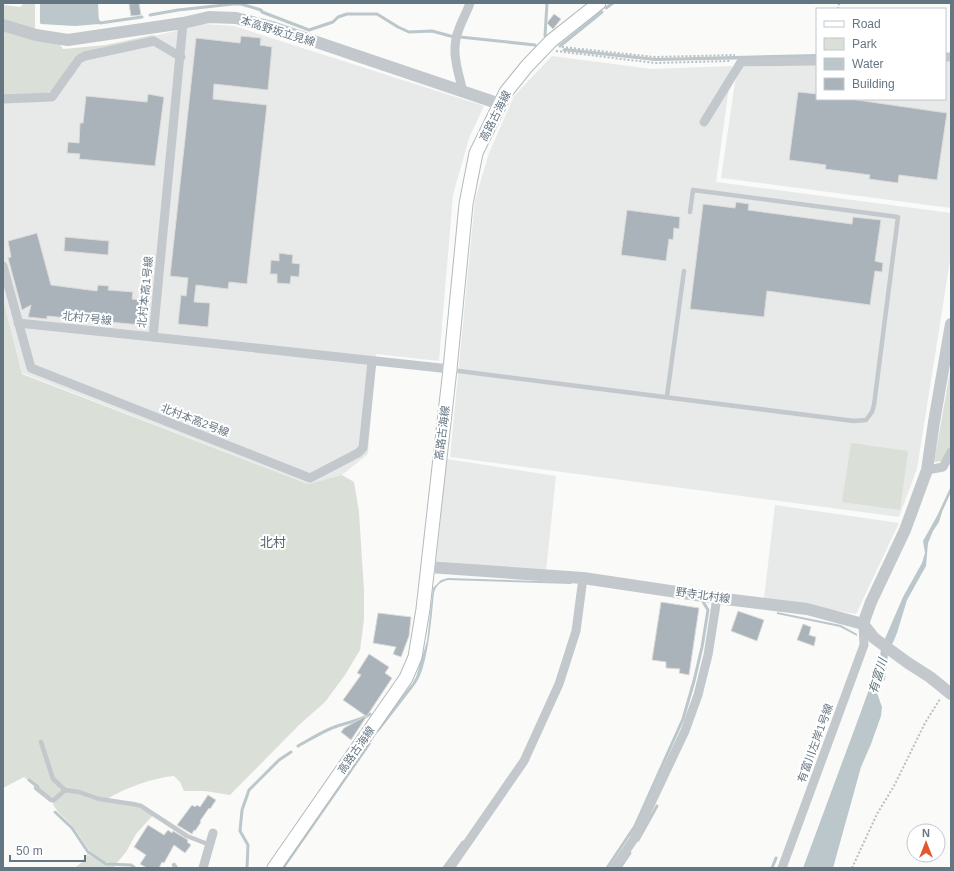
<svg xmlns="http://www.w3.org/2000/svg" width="954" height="871" viewBox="0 0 954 871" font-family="Arial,'Noto Sans JP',sans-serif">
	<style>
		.built { fill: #e8e9e9 }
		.green { fill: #dadfd7 }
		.water { fill: #bbc7cb }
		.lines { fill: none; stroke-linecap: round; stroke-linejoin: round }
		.stream { stroke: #bbc7cb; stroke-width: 3 }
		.building { fill: #aab3b9; stroke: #dcdcda }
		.secondary-casing { stroke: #b3babf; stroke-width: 15 }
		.path { stroke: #bbbfc2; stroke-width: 2; stroke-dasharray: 2 2; stroke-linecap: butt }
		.service { stroke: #c3c8cc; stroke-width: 4.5 }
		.minor { stroke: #c3c8cc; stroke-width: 9 }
		.tertiary { stroke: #c3c8cc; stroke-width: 12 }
		.secondary { stroke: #fff; stroke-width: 13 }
		.labels { text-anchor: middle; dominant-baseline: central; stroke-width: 4; stroke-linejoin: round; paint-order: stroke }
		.street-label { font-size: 11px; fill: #657683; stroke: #fff }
		.water-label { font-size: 12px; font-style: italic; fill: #60757c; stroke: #fff }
		.quarter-label { font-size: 13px; fill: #57646e; stroke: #fff }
	</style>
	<rect width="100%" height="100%" fill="#fafaf8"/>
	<g class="built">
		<path d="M204 24 234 26 484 106 469 138 453 195 439 361 376 354 368 454 342 475 308 484 22 373 3 299V96L72 62 76 55Z"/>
		<path d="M552 56 652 69 732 66 716 182 951 213V254L917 469 899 517 450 457 475 200 489 153 514 96Z"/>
		<path d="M945 61H951V208L721 178 735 82 741 67 817 65V99H945Z"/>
		<path d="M447 459 556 476 546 571 436 561Z"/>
		<path d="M775 505 899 523 856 614 764 598Z"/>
	</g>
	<g class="green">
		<path d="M24 3H35V30L3 20V5L20 7Z"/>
		<path d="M3 30 59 43 63 49 106 45 153 35 156 36 76 55 53 89 45 94 3 96Z"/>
		<path d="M3 299 22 374 308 484 342 475 354 482 359 512 364 591V619L360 650 345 675 325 702 299 725 230 795 205 791H184L180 782 174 776C152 778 125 788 107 799L67 789 58 783 46 765 62 790 53 799H51L24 777 3 788Z"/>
		<path d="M951 366V448L943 461 934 462Z"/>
		<path d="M851 443 908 451 900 510 842 502Z"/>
		<path d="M63 792H69L135 806 153 815 136 834 126 852 116 864C89 861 88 845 73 827 65 817 58 815 52 802Z"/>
		<path d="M87 854 106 865 115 866 114 868H75L82 862Z"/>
	</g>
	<g class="water">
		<path d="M40 3H98L99 24 75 26 41 24 40 23Z"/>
		<path d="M564 48 656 58 817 54V58L655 61 562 51Z"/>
		<path d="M951 486V492L942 512 939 522 933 531 928 543 926 566 907 600 897 633 888 654 885 679 884 681H881L877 693 882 707 881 716 871 744 861 767 833 868H803L859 717 880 659 881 648 903 597 922 563 925 553 923 541 937 516Z"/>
		<path d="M448 578 572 582 571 584 448 580C440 582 436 585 434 593 432 610 428 684 409 689L416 677 427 641 433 588 441 580Z"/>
		<path d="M777 612 841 625 857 634V636L840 627 777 614Z"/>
	</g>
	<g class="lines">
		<g class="stream">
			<path d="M606 8 613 3"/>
			<path d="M150 15 178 10 233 4H241L261 10 262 12 309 30 333 22 338 17 347 14H377L398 27 409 32 432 31 454 37"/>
			<path d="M96 18 100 23 142 17"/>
			<path d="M545 36 547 3"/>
			<path d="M460 37 535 45"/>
			<path d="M560 46 602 12"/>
			<path d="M378 730 412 686"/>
			<path d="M298 746C309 740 320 733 332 728 343 723 361 721 370 714"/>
			<path d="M29 780 38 787"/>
			<path d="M55 812 72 828 88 852 106 864 131 865 135 868"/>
			<path d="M638 840 657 806"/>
			<path d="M247 868 248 845 240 831 242 810 249 790 279 760 291 752"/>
			<path d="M283 868 369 744"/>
			<path d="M444 868 463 842"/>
			<path d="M607 868 635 826 683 719 694 681 702 647 708 610 702 600"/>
			<path d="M620 868 630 853"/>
			<path d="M772 868 776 858"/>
		</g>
	</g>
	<g class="building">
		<path d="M139 3 141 15 131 16 129 4Z"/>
		<path d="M554 14 561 19 553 29 547 23Z"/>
		<path d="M241 36 261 38 260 45 272 47 268 90 214 84 213 99 267 105 247 284 229 282 228 289 196 285 194 302 210 303 208 327 178 324 181 295 186 296 188 278 170 276 196 38 240 43Z"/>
		<path d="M798 92 817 94V99H850L947 113 937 180 899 175 898 183 869 179 870 175 825 169 826 165 789 160Z"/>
		<path d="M148 94 164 97 155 166 79 159 80 154 67 153 68 142 79 143 80 123H83L86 96 147 102Z"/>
		<path d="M736 202 749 204 748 210 852 224 853 217 881 220 875 261 883 263 882 272 875 271 870 305 767 291 764 317 690 309 703 204 735 208Z"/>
		<path d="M627 210 680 217 679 229 674 228 673 240 669 239 666 261 621 255Z"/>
		<path d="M37 233 51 285 97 291 98 285 109 286 108 290 133 292 132 299 144 300 141 325 47 316V319L28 317 31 305 22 310 8 258 11 257 8 241Z"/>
		<path d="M65 237 109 241 108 255 64 251Z"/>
		<path d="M279 253 293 255 292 263 300 264 299 277 291 276 290 284 277 283V274H270L271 260 279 261Z"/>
		<path d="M661 602 699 608 689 675 679 673 680 669 666 668V662L652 660Z"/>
		<path d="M738 611 764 620 757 641 731 631Z"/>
		<path d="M378 613 411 617 409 636 401 657 393 654 396 647 373 643Z"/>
		<path d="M803 624 811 627 809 635 816 637 814 646 797 640Z"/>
		<path d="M369 654 389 667 385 673 392 678 351 740 341 732 344 728 366 716 343 700 361 675 357 673Z"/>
		<path d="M208 795 216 800 210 809 209 808 200 821 201 822 195 831 194 830 192 834 177 825 192 805 195 807 197 805 200 807Z"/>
		<path d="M148 825 164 835 168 830 172 833 173 831 188 840 187 842 191 845 185 853 174 845 164 863 162 862 159 868H147L140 864 146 855 134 847Z"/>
	</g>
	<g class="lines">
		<g class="secondary-casing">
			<path id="secondary" d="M274 868 406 678 415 657 423 609 450 369 466 204 476 153 506 92 527 66 551 41 599 3"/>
		</g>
		<g class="path">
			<path d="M838 9 839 3"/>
			<path d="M562 47 655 57 735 55"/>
			<path d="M556 51 655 63 730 61"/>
			<path d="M852 868 877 814 894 786 925 723 940 699"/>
		</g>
		<g class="service">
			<path d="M451 370 854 421 866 420 872 412 874 405 898 217 693 190 690 212"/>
			<path d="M667 396 684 271"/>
			<path d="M41 742 53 779 65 790 79 792 99 799 133 804 141 806 187 836 210 845"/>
			<path d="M36 788 51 800H54L65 790"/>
			<path d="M174 865 176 868"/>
		</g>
		<g class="minor">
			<path d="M183 23 153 337 450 369"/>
			<path d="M945 57H951"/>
			<path d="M463 92C458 70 450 51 459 29 462 20 467 12 470 3"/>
			<path d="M3 99 52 97 79 59 85 56 154 41 181 57"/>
			<path d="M704 122 741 62 817 61"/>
			<path d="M3 266 31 368 310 478 358 453 363 448 372 361"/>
			<path d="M18 323 153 337"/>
			<path d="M927 470 943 467 951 452"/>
			<path d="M203 868 213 833"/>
			<path d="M450 868 524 761 559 684 576 631 583 578"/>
			<path d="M614 868 634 839 685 731 698 695 708 655 717 598"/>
			<path d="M782 868 864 645 863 624"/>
		</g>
		<g class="tertiary">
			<path d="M3 25 36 35 68 40 183 23 209 17 236 18 272 27 500 104"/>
			<path d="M429 567 583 578 717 598 807 609 863 624 874 638 908 663 930 677 951 694"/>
			<path d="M863 624 871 602 905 530 927 470 934 422 951 324"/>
		</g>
		<use href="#secondary" class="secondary"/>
	</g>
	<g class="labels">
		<g class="street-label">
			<text transform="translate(278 31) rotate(17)">本高野坂立見線</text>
			<text transform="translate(495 116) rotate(-63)">高路古海線</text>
			<text transform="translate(145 292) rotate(-84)">北村本高1号線</text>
			<text transform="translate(87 318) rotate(6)">北村7号線</text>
			<text transform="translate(195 420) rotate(21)">北村本高2号線</text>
			<text transform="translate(442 433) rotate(-83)">高路古海線</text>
			<text transform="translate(703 595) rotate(8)">野寺北村線</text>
			<text transform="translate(815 743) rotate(-70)">有富川左岸1号線</text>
			<text transform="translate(356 750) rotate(-55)">高路古海線</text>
		</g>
		<g class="water-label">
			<text transform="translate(878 676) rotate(-73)">有富川</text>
		</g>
		<g class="quarter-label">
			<text x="273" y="542">北村</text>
		</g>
	</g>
	<rect width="954" height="871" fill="none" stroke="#657683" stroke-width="8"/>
	<rect x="816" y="8" width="130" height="92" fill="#ffffff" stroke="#c1c8cd"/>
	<rect x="824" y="21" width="20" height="6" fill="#ffffff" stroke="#c1c8cd"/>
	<text x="852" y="28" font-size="12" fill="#657683">Road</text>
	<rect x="824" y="38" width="20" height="12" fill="#dadfd7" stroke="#c1c8cd"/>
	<text x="852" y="48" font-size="12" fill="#657683">Park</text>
	<rect x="824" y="58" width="20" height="12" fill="#bbc7cb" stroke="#c1c8cd"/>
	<text x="852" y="68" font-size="12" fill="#657683">Water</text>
	<rect x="824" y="78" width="20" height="12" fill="#aab3b9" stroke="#c1c8cd"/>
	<text x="852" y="88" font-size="12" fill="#657683">Building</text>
	<g transform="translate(926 843)"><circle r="19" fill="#ffffff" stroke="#c1c8cd"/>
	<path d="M0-3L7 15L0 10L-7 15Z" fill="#e4572e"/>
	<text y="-6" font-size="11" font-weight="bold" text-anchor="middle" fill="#657683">N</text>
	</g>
	<path d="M10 855v6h75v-6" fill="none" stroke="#657683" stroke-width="2"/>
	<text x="16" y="855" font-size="12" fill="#657683" stroke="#ffffff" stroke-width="3" paint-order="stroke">50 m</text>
</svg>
